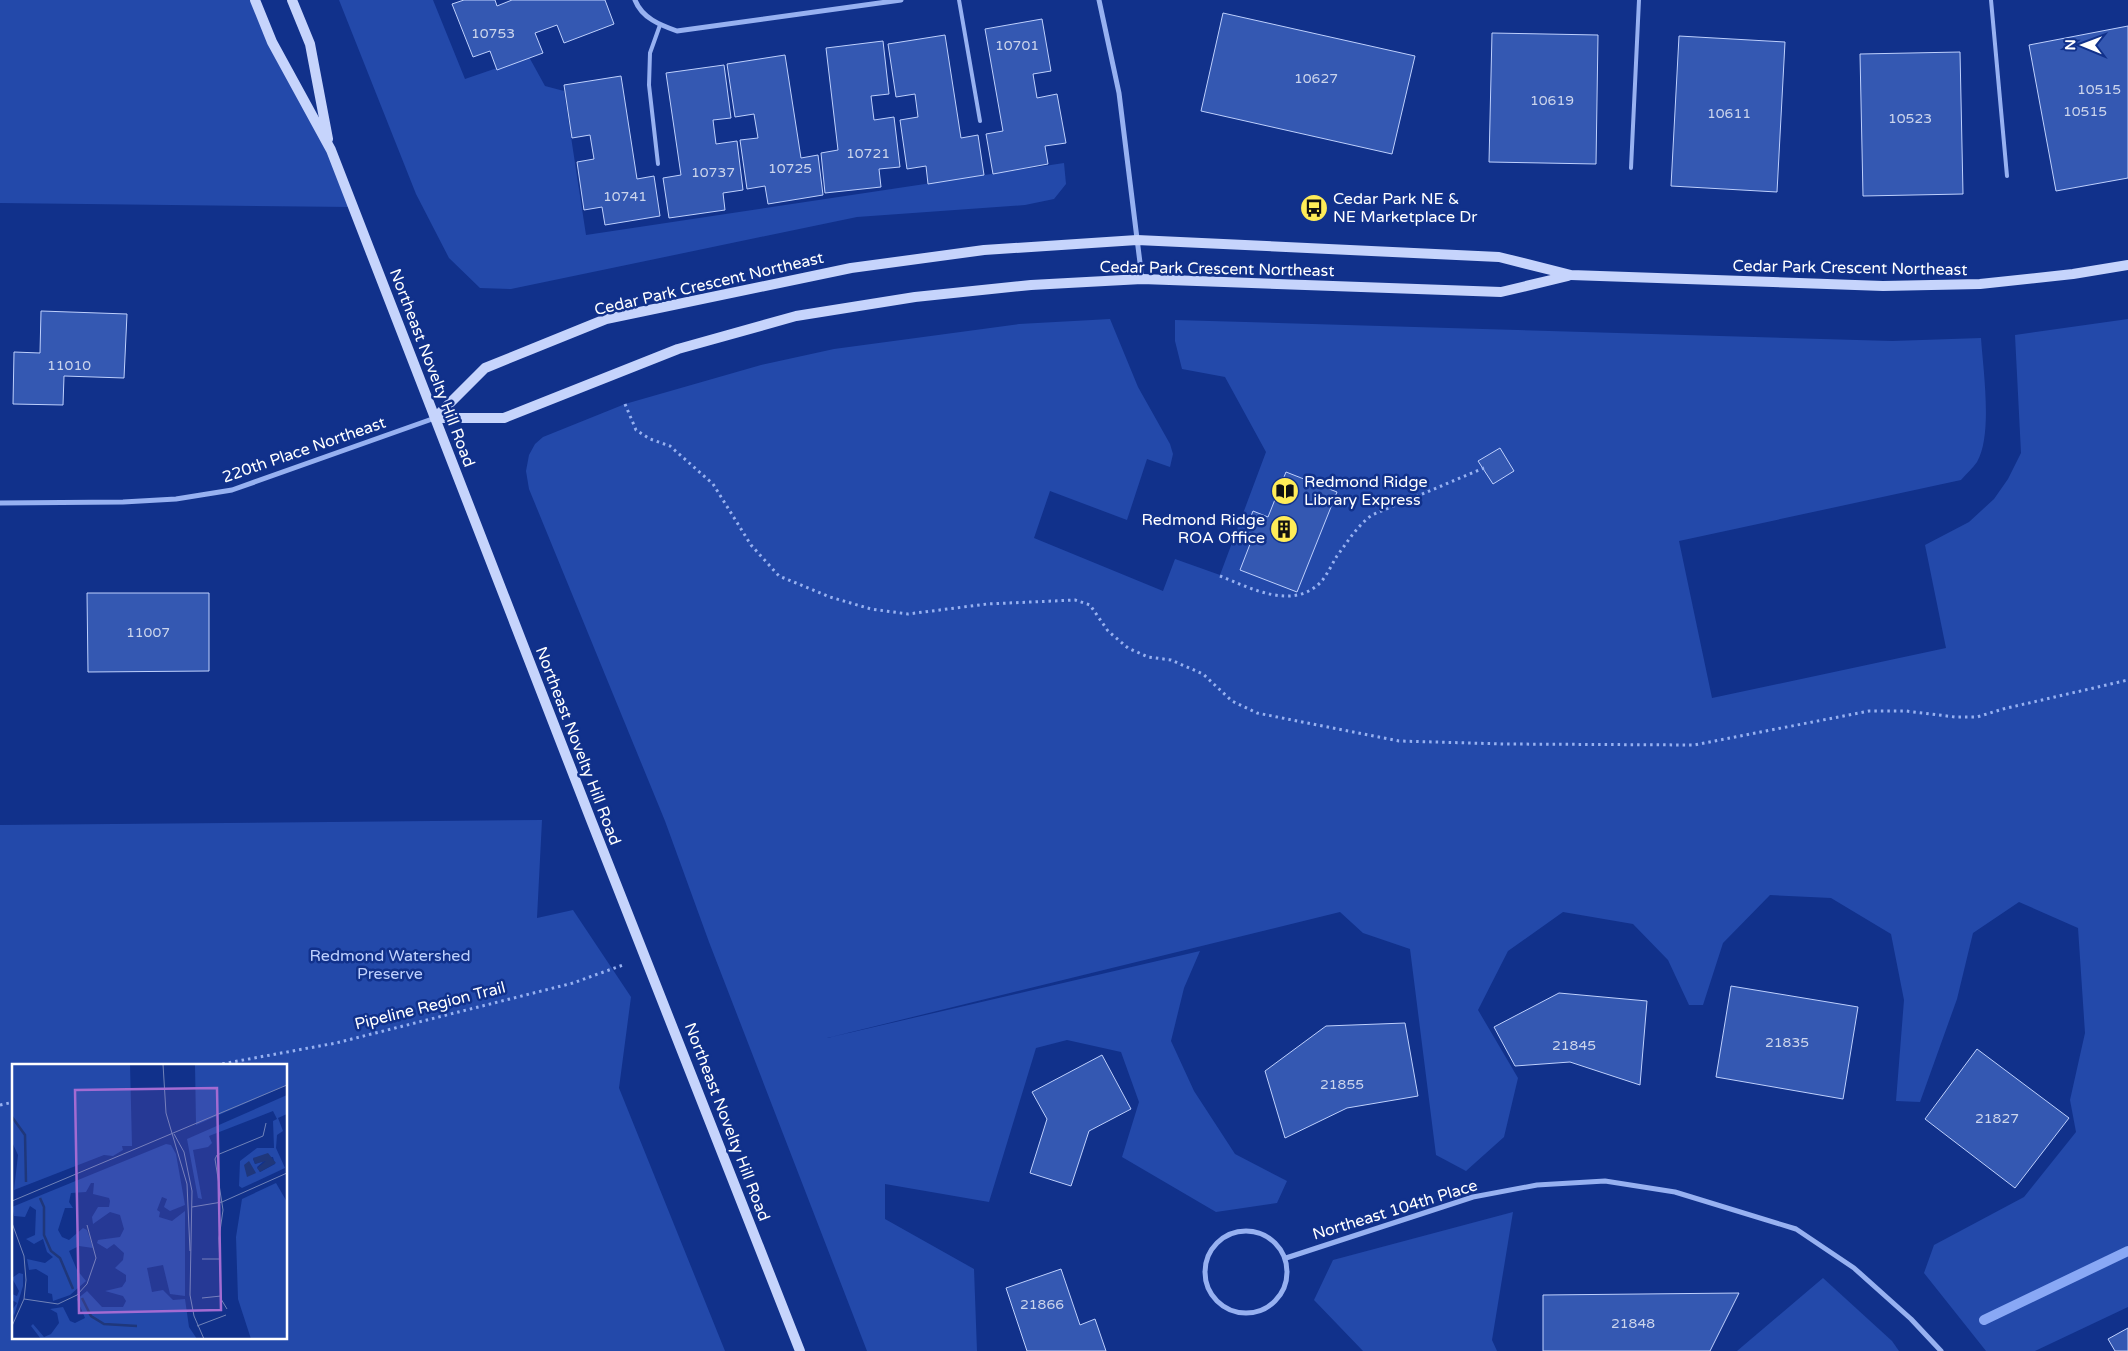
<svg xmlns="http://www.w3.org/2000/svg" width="2128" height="1351" viewBox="0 0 2128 1351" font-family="'Varela Round',sans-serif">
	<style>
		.green { fill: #2349aa; fill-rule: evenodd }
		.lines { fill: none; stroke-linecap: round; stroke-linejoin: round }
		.stream { stroke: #89a8f5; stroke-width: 10 }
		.building { fill: #3458b2; stroke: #bed0fd }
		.path { stroke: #97b1f1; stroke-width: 3; stroke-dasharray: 2.5 4; stroke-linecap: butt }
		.lane { stroke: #97b1f1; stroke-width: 4 }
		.street { stroke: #97b1f1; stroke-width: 5 }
		.secondary { stroke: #c6d4fc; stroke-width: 10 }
		.labels { text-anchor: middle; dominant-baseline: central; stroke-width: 5; stroke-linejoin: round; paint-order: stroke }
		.number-label { font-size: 14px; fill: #ccd5ec }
		.poi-label { font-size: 16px; fill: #fff; stroke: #11318b; text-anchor: start }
		.street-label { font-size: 16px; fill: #fff; stroke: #11318b }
		.park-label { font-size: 16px; fill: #bed0fd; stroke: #11318b }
		.inset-river { fill: none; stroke: #1f377b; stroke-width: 2.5 }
		.inset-road { fill: none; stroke: #7083b9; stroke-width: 1 }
		.view { fill: #a36bd2; fill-opacity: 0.15; stroke: #a36bd2; stroke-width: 2.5 }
		.inset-edge { fill: none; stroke: #fff; stroke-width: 2.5 }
	</style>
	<rect width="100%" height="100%" fill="#11318b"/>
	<g class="green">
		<path d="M0 0H255L331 150 353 207 0 203Z"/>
		<path d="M339 0H433L465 79 529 57 545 86 564 91 586 235 1064 163 1066 184 1054 199 1025 205 857 217 511 289 480 288 449 258 416 194Z"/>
		<path d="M1110 319 1138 387 1170 444 1173 454 1170 467 1147 459 1127 520 1050 491 1034 538 1163 591 1175 559 1220 575 1266 452 1225 377 1182 369 1175 341V320L1892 341 1981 338C1983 369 1993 435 1977 462 1973 468 1966 474 1961 480L1679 541 1712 698 1946 648 1925 545 1969 522 1994 499 2008 479 2021 453 2015 335 2128 319V1307L2035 1351H1986L1924 1273 1934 1245 2024 1197 2076 1132 2070 1100 2085 1033 2078 928 2019 902 1973 933 1957 999 1920 1102 1896 1101 1904 1000 1891 934 1831 898 1770 895 1723 943 1703 1005H1689L1668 960 1633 924 1563 912 1508 951 1478 1010 1518 1078 1504 1137 1466 1171 1436 1155 1410 949 1363 933 1340 912 827 1038 1200 951 1184 988 1171 1041 1194 1091 1235 1154 1287 1181 1277 1203 1216 1212 1122 1157 1139 1102 1121 1052 1067 1040 1036 1048 989 1202 885 1184V1219L974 1269 977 1351H867L709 942 665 821 529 489 526 471 529 455 535 444 543 437 625 404 761 365 834 349 1019 324Z"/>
		<path d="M542 820 537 918 573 910 631 997 619 1088 725 1351H0V825ZM14 1065H286V1337H14Z"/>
		<path d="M1513 1212 1492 1340 1497 1351H1363L1314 1300 1333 1260Z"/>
		<path d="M1823 1278 1892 1341 1899 1351H1737Z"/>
	</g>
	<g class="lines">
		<path class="stream" d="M1984 1320 2128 1251"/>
	</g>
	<g class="building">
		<path d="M464 0H495L497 6 512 0H605L614 24 564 43 557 25 535 33 543 53 497 70 490 51 473 57 452 4Z"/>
		<path d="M1223 13 1415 56 1392 154 1201 111Z"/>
		<path d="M1042 19 1051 71 1033 74 1037 98 1057 94 1066 143 1045 146 1048 164 993 174 986 134 1003 131 985 29Z"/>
		<path d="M2128 26V178L2056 191 2029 45Z"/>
		<path d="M1492 33 1598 35 1596 164 1489 162Z"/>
		<path d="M945 35 961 138 978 135 984 175 928 184 926 166 907 169 900 120 918 117 915 94 896 97 888 44Z"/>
		<path d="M1679 36 1785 42 1777 192 1671 186Z"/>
		<path d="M883 41 889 94 871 96 874 120 894 117 900 167 879 169 881 187 825 193 821 153 838 150 826 48Z"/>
		<path d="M1960 52 1963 194 1863 196 1860 54Z"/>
		<path d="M785 55 801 158 818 155 823 195 768 204 765 186 747 189 740 140 758 138 754 114 735 117 727 64Z"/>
		<path d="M724 65 731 118 713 120 716 144 737 141 743 190 723 193 725 210 669 218 663 178 681 175 666 73Z"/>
		<path d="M621 76 637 179 654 176 660 216 605 225 602 207 584 210 577 162 594 159 590 135 572 138 564 85Z"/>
		<path d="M41 311 127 314 124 378 64 376 63 405 13 404 14 352 40 353Z"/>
		<path d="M1500 448 1514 471 1493 484 1478 461Z"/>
		<path d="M1286 472 1337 492 1297 592 1240 570 1252 539 1243 536 1253 511 1268 517Z"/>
		<path d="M87 593H209V671L88 672Z"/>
		<path d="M1731 986 1858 1007 1843 1099 1716 1077Z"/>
		<path d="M1559 993 1647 1001 1640 1085 1570 1062 1515 1066 1494 1027Z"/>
		<path d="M1405 1023 1418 1096 1347 1108 1285 1138 1265 1071 1326 1026Z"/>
		<path d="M1977 1049 2069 1118 2015 1188 1925 1119Z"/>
		<path d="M1102 1055 1131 1109 1089 1131 1071 1186 1030 1173 1047 1119 1032 1092Z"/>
		<path d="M1061 1269 1080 1325 1095 1319 1106 1351H1027L1006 1288Z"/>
		<path d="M1739 1293 1710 1351H1543V1295Z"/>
		<path d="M2128 1328V1351H2115L2108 1339Z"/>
	</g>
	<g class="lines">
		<g class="path">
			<path d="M625 404 636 430 650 439 670 446 713 484 751 545 779 576 830 597 871 609 908 614 987 604 1075 600 1090 605 1108 631 1128 648 1148 657 1171 660 1203 674 1232 701 1257 713 1399 741 1504 744 1694 745 1869 711H1906L1955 717H1977L2003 709 2128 680"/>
			<path d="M1241 520 1248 522"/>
			<path d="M1220 576C1251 588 1292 611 1321 582 1327 575 1332 564 1337 556 1348 541 1357 526 1372 515L1484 468"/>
			<path d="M216 1065 336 1043 573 983 623 965"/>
			<path d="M0 1105 14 1102"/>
		</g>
		<g class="lane">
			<path d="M959 0 980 121"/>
			<path d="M1991 0 2007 176"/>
			<path d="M658 164 649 85 650 53 660 25"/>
			<path d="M1631 168 1639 0"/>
		</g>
		<g class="street">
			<path d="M635 0C642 18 660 25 677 31L901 0"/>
			<path d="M1099 0 1119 93 1142 279"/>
			<path d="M0 503 123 502 176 499 232 490 435 418"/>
			<circle cx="1246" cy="1272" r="41"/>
			<path d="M1286 1258 1473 1197 1537 1185 1605 1181 1675 1192 1796 1229 1854 1268 1911 1319 1941 1351"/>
		</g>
		<g class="secondary">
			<path d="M255 0 272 42 331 150 591 820 800 1351"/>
			<path d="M292 0 310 44 328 139"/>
			<path d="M435 418 485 368 606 319 851 268 984 250 1137 240 1499 257 1571 275 1883 286 1980 284 2073 274 2128 265"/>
			<path d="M435 418H504L678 349 796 316 915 297 1031 285 1142 279 1501 292 1568 276"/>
		</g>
	</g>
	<defs>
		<g id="bus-disc" transform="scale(1.4375)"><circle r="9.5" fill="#ffec58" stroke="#11318b"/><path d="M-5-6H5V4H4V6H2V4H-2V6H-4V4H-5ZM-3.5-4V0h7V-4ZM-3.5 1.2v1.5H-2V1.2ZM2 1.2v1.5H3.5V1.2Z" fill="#111"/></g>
		<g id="library-disc" transform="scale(1.4375)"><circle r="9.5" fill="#ffec58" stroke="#11318b"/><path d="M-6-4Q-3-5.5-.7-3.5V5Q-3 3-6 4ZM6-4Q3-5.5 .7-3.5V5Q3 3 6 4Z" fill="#111"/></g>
		<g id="building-disc" transform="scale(1.4375)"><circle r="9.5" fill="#ffec58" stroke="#11318b"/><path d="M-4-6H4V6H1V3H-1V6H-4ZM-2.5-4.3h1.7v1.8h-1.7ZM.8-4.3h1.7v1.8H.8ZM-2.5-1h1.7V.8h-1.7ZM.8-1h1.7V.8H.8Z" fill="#111"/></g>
	</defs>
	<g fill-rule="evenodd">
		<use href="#bus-disc" x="1314" y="208"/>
		<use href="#library-disc" x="1285" y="491"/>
		<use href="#building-disc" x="1284" y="529"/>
	</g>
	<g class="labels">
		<g class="number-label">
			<text x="493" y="33">10753</text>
			<text x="1017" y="45">10701</text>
			<text x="1316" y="78">10627</text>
			<text x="2099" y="89">10515</text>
			<text x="1552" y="100">10619</text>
			<text x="2085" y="111">10515</text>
			<text x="1729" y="113">10611</text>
			<text x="1910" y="118">10523</text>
			<text x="868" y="153">10721</text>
			<text x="790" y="168">10725</text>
			<text x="713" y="172">10737</text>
			<text x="625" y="196">10741</text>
			<text x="69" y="365">11010</text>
			<text x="148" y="632">11007</text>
			<text x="1787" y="1042">21835</text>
			<text x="1574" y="1045">21845</text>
			<text x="1342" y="1084">21855</text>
			<text x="1997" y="1118">21827</text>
			<text x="1042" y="1304">21866</text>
			<text x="1633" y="1323">21848</text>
		</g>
		<g class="poi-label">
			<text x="1333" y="199">Cedar Park NE &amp;<tspan x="1333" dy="18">NE Marketplace Dr</tspan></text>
			<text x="1304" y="482">Redmond Ridge<tspan x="1304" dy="18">Library Express</tspan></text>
			<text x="1265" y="520" text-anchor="end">Redmond Ridge<tspan x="1265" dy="18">ROA Office</tspan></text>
		</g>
		<g class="street-label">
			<text transform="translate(1850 268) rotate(1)">Cedar Park Crescent Northeast</text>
			<text transform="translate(1217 269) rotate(1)">Cedar Park Crescent Northeast</text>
			<text transform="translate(709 284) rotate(-13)">Cedar Park Crescent Northeast</text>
			<text transform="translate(432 368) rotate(69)">Northeast Novelty Hill Road</text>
			<text transform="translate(304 450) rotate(-19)">220th Place Northeast</text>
			<text transform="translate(578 746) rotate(69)">Northeast Novelty Hill Road</text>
			<text transform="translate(430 1006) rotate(-14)">Pipeline Region Trail</text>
			<text transform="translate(727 1122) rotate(69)">Northeast Novelty Hill Road</text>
			<text transform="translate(1395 1210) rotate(-17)">Northeast 104th Place</text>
		</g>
		<g class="park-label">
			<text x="390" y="956">Redmond Watershed<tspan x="390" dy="18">Preserve</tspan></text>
		</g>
	</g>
	<g transform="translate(12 1064)">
		<rect width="275" height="275" fill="#11318b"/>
		<path d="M0 0H118L120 82H110L111 86 101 92 92 91 2 126 6 91 0 78ZM183 0H275V21L184 61ZM275 31V50L266 54 271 67 265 71 264 84 273 104 230 124 227 122 228 97 245 84H262L261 57 265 55 261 47 197 72 200 79 196 83 181 86 190 135 186 134 175 75ZM261 93 263 100 248 108 245 103 253 96 243 100 241 95ZM154 80 159 81 164 90 173 141 158 147 152 143 155 135 150 133 145 146 148 148 147 153 160 157 173 147V232L158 230 151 201 135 204 140 228 151 226 161 236 173 235 177 263 185 275H29L19 262 21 260 32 273 39 270 47 259 45 249 38 245 51 243 58 257 63 259 73 254 65 235 75 227 90 243H111L114 237 111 232 93 227 110 223 114 217V211L103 204 111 196 112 189 102 180 95 185 85 179 86 176 108 173 112 165 108 151 98 148 81 160 80 153 86 143H97L98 137 97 134 81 130 82 119H79L74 128 59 129 57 138 61 144H53L46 166 50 173 57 176 71 164 75 166 81 184 67 182 57 187 65 206 74 217 58 231 41 237 40 230 36 229V212L24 205 17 206 15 195 33 199 41 193 35 188 31 175 22 180 14 175 23 171 24 146 18 142 13 153 2 152 0 143ZM264 119 275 138V275H239L226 235 224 173 230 135ZM7 209 11 210V222L2 252 0 246 5 239 0 236V230L5 232 7 227 0 214Z" fill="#2349aa" fill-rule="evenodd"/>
		<path d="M256 89 264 99 248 108 245 104 254 97 243 100 241 94ZM237 97 244 109 235 113 232 101Z" fill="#1f377b"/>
		<path class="inset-river" d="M0 53 13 71 14 118M28 134 32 143V171L39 187 48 194 61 225M70 234 79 252 92 260 125 262"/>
		<path class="inset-road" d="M151 0 154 49 175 120 178 187M162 70 172 88 180 127 178 231 182 252 192 275M0 82V101M0 137 275 21M180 143 210 138 275 109M0 159 12 192 14 216 12 235 0 262M190 195H209M190 234 209 232M12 235 46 240 65 231 75 220 84 194 75 161M215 245 209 235 207 174 211 146 203 95 205 91 251 72 254 59M185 262 214 251"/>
		<path class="view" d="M205 24 209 246 67 249 63 26Z"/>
		<rect width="275" height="275" class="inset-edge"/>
	</g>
	<g transform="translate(2083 45) rotate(271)" stroke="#11318b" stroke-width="4" paint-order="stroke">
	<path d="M0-4L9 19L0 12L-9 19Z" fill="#ffffff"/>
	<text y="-8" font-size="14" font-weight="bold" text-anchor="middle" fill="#ffffff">N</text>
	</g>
</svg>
